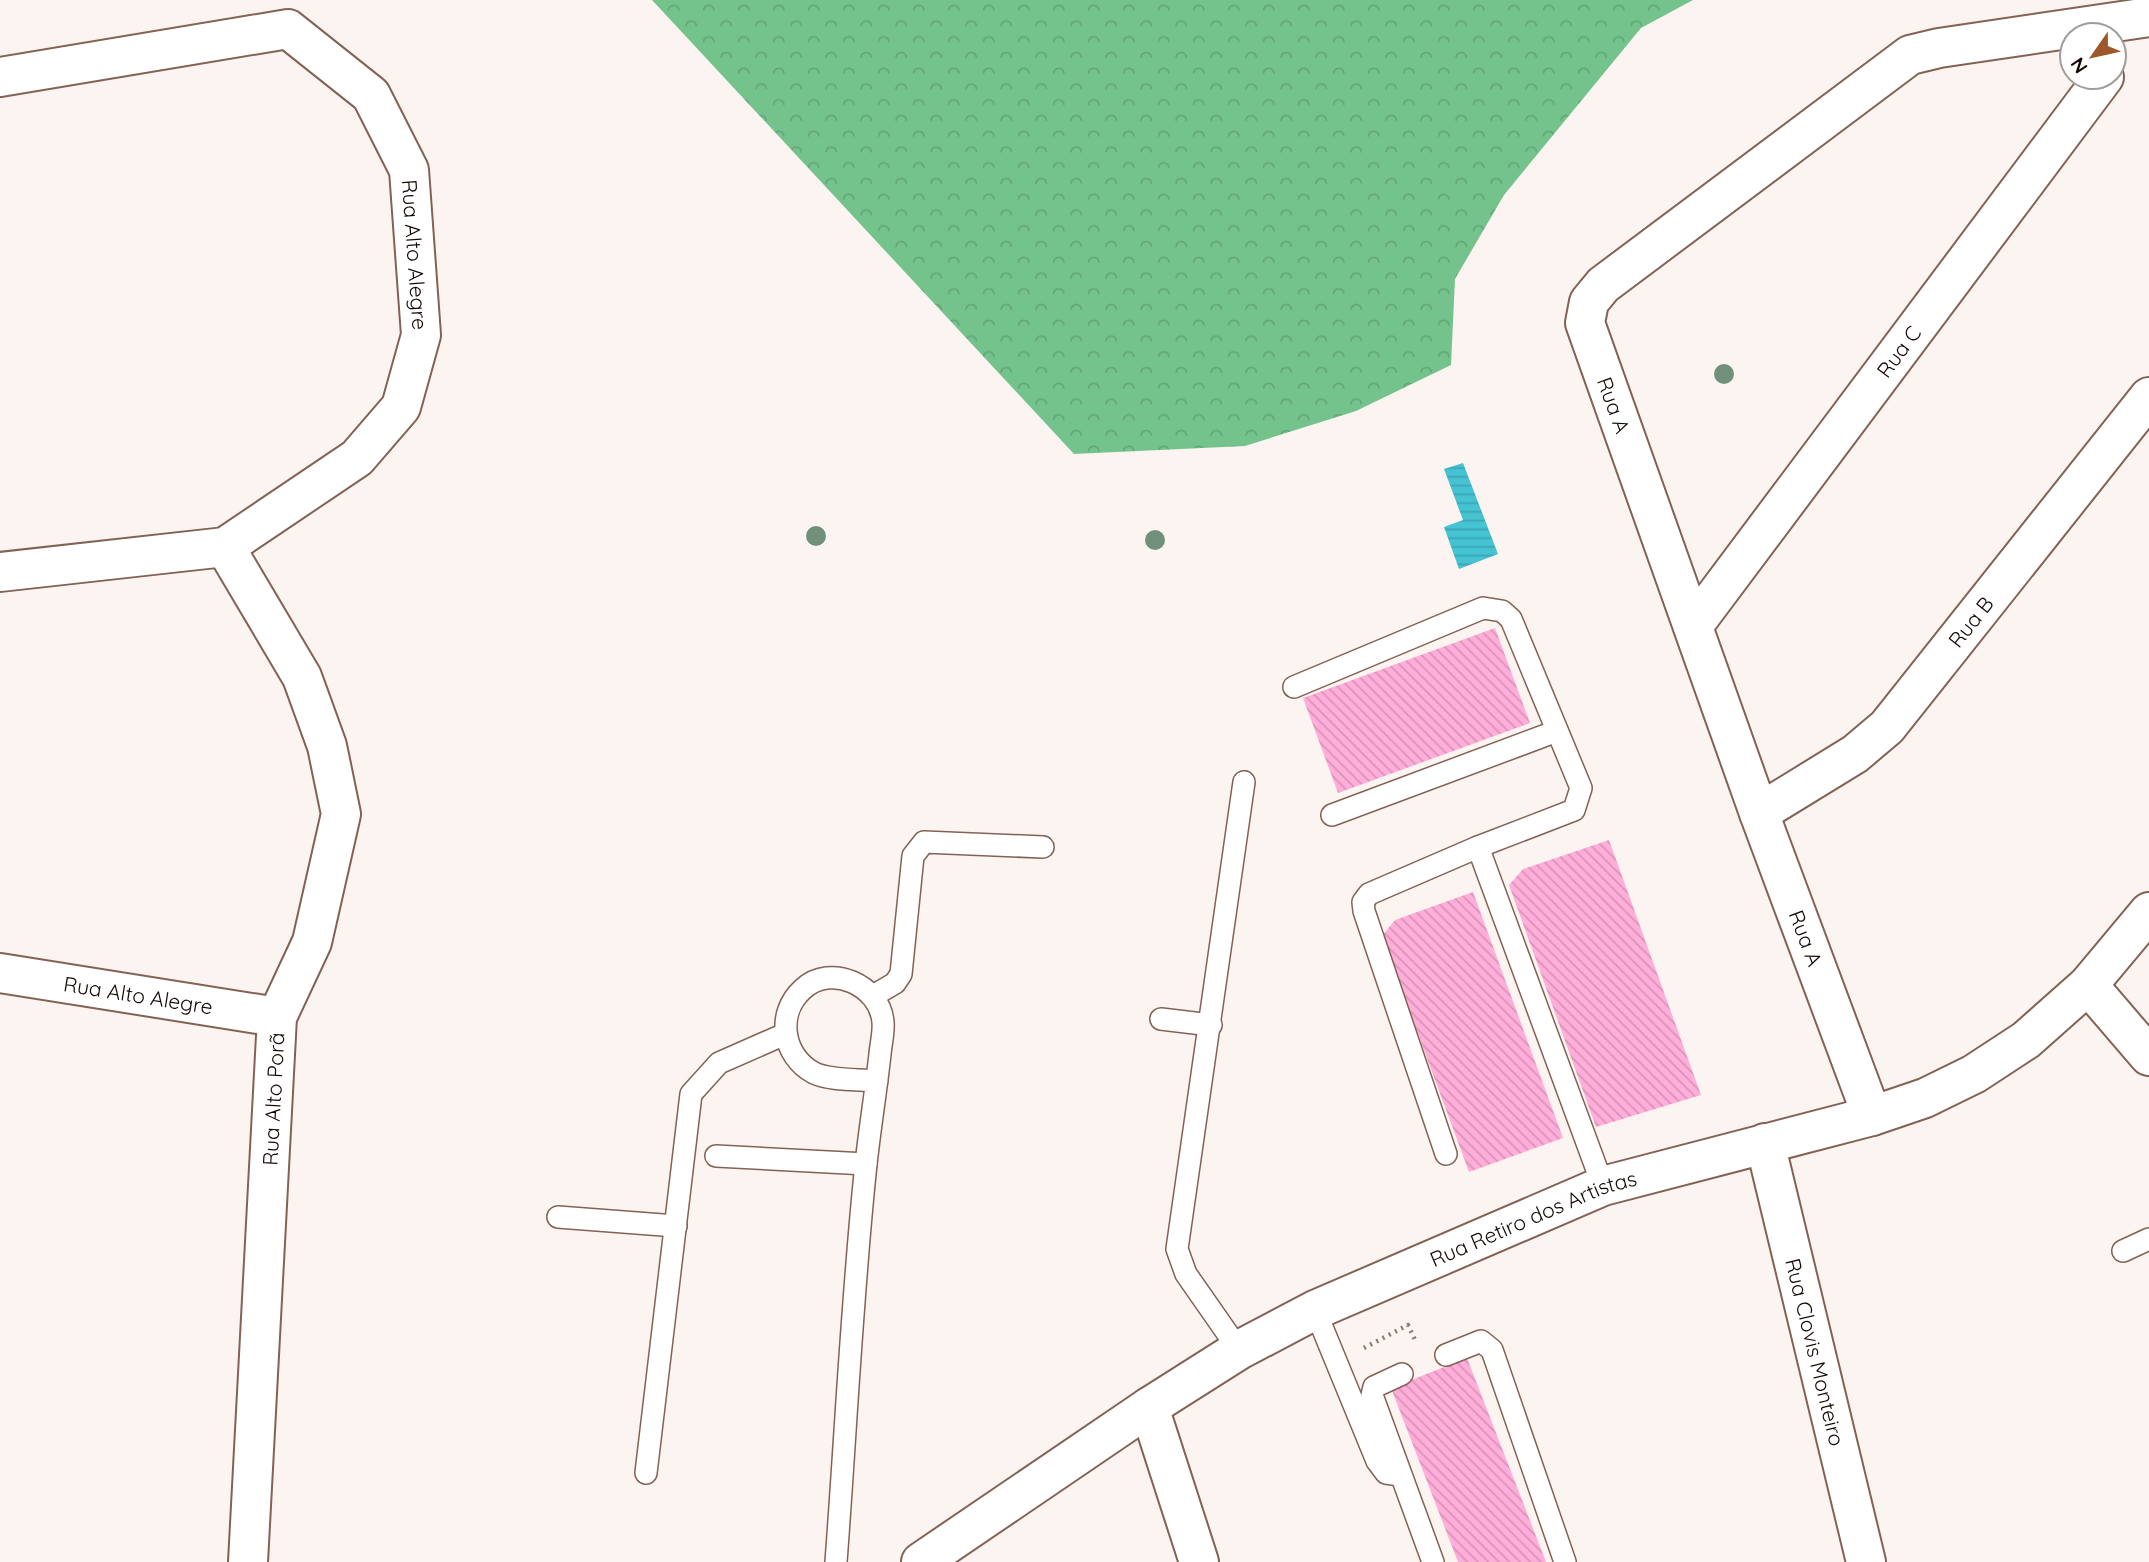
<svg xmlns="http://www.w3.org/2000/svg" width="2149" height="1562" viewBox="0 0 2149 1562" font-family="Quicksand,sans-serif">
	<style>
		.forest { fill: url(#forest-crowns) }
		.water { fill: url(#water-rules) }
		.building { fill: url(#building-back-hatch) }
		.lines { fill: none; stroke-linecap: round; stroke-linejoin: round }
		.lane-casing { stroke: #836255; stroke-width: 24 }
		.street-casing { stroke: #836255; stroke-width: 42 }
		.secondary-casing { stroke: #836255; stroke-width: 42 }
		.path { stroke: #857b77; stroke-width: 4.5; stroke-dasharray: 2 5; stroke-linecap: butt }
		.lane { stroke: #fff; stroke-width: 21 }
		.street { stroke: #fff; stroke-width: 38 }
		.secondary { stroke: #fff; stroke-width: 38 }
		.tree { fill: #71907c }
		.labels { text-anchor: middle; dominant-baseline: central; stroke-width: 5; stroke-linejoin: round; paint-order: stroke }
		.street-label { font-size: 21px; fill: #140804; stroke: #fff }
	</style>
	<defs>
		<pattern id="forest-crowns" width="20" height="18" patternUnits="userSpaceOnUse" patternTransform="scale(1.75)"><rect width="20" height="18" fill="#74c38d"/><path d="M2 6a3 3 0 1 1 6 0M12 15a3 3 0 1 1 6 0" fill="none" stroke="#64a678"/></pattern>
		<pattern id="water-rules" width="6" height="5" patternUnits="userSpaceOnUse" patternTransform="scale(1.75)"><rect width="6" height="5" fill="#45c3d3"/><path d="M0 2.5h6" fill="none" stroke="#3ca6b4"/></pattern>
		<pattern id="building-back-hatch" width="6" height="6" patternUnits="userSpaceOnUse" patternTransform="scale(1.75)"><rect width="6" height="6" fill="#ffadd9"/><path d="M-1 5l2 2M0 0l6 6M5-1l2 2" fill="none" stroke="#da93b9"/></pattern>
	</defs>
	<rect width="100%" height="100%" fill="#fcf4f0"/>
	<path class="forest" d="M652 0H1693L1641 28 1504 195 1455 279 1451 365 1356 411 1245 446 1074 454Z"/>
	<path class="water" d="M1463 463 1498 554 1459 569 1444 527 1463 520 1444 469Z"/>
	<g class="building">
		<path d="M1495 628 1530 723 1338 793 1303 698Z"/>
		<path d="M1609 840 1701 1095 1596 1127 1509 885 1523 869Z"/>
		<path d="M1473 892 1563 1138 1469 1172 1382 936 1395 920Z"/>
		<path d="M1467 1358 1546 1562H1458L1391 1388Z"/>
	</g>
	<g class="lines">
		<g class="lane-casing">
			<g id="lane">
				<path d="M1294 687 1483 608 1502 611 1511 619 1581 788 1574 810 1478 847"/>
				<path d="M1332 815 1557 731"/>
				<path d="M873 996 895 983 901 974 913 856 924 842 1043 847"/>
				<path d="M1161 1019 1211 1025"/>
				<path d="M1446 1154 1364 911 1363 902 1369 894 1478 847 1603 1186"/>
				<path d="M716 1156 866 1164"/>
				<path d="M558 1217 676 1226"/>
				<path d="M2123 1251 2149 1239"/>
				<path d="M1315 1310 1377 1461 1386 1473 1400 1475"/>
				<path d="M1239 1350 1186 1274 1177 1249 1244 782"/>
				<path d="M1446 1355 1481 1341 1492 1350 1565 1562"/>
				<path d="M1402 1374 1374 1387 1372 1395 1433 1562"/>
				<path d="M646 1473 691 1094 719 1063 785 1034"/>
				<path d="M836 1562C846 1430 852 1296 866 1164 870 1127 876 1091 880 1054 881 1043 884 1032 883 1022 880 985 830 963 803 989 776 1013 782 1056 814 1073 831 1081 859 1079 877 1081"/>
			</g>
		</g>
		<g class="street-casing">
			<g id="street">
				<path id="s1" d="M0 77 288 29 371 95 409 170 421 335 401 407 357 458 225 547 0 572"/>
				<path d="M225 547 302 677 327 746 341 814 312 942 277 1017 248 1562"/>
				<path id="s2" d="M1693 626 2104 77"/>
				<path id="s3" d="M1759 813 1855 754 1887 727 2149 397"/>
				<path id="s4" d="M0 973 277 1017"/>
				<path d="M1872 1116 1759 813 1585 323 1589 302 1603 285 1910 55 1939 48 2149 17"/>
				<path id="s5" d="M1765 1143 1866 1562"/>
				<path d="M1149 1407 1199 1562"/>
			</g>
		</g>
		<g class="secondary-casing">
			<g id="secondary">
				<path d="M2088 985 2149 1056"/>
				<path id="s6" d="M921 1562 1149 1407 1239 1350 1315 1310 1603 1186 1872 1116 1925 1098 1974 1074 2026 1040 2088 985 2149 912"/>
			</g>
		</g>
		<path class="path" d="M1364 1348 1408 1325 1416 1342"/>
		<use href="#lane" class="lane"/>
		<use href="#street" class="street"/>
		<use href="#secondary" class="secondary"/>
	</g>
	<g class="tree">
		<circle cx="1724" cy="374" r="10"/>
		<circle cx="816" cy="536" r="10"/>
		<circle cx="1155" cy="540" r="10"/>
	</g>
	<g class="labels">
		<g class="street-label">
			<text stroke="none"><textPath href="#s1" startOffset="567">Rua Alto Alegre</textPath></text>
			<text stroke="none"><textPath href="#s2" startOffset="343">Rua C</textPath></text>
			<text transform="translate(1614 405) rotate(70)">Rua A</text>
			<text stroke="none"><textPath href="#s3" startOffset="289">Rua B</textPath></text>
			<text transform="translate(1806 938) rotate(69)">Rua A</text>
			<text stroke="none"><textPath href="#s4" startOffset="140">Rua Alto Alegre</textPath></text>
			<text transform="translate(273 1099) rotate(-87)">Rua Alto Porã</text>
			<text stroke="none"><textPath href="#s6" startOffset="705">Rua Retiro dos Artistas</textPath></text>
			<text stroke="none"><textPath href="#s5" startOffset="215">Rua Clovis Monteiro</textPath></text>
		</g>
	</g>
	<g transform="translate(2093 56) rotate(236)"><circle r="33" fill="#ffffff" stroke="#a19c9b" stroke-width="2"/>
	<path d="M0-5L12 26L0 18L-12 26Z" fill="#9c582a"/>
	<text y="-10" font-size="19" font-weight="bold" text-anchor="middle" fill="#140804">N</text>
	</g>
</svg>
